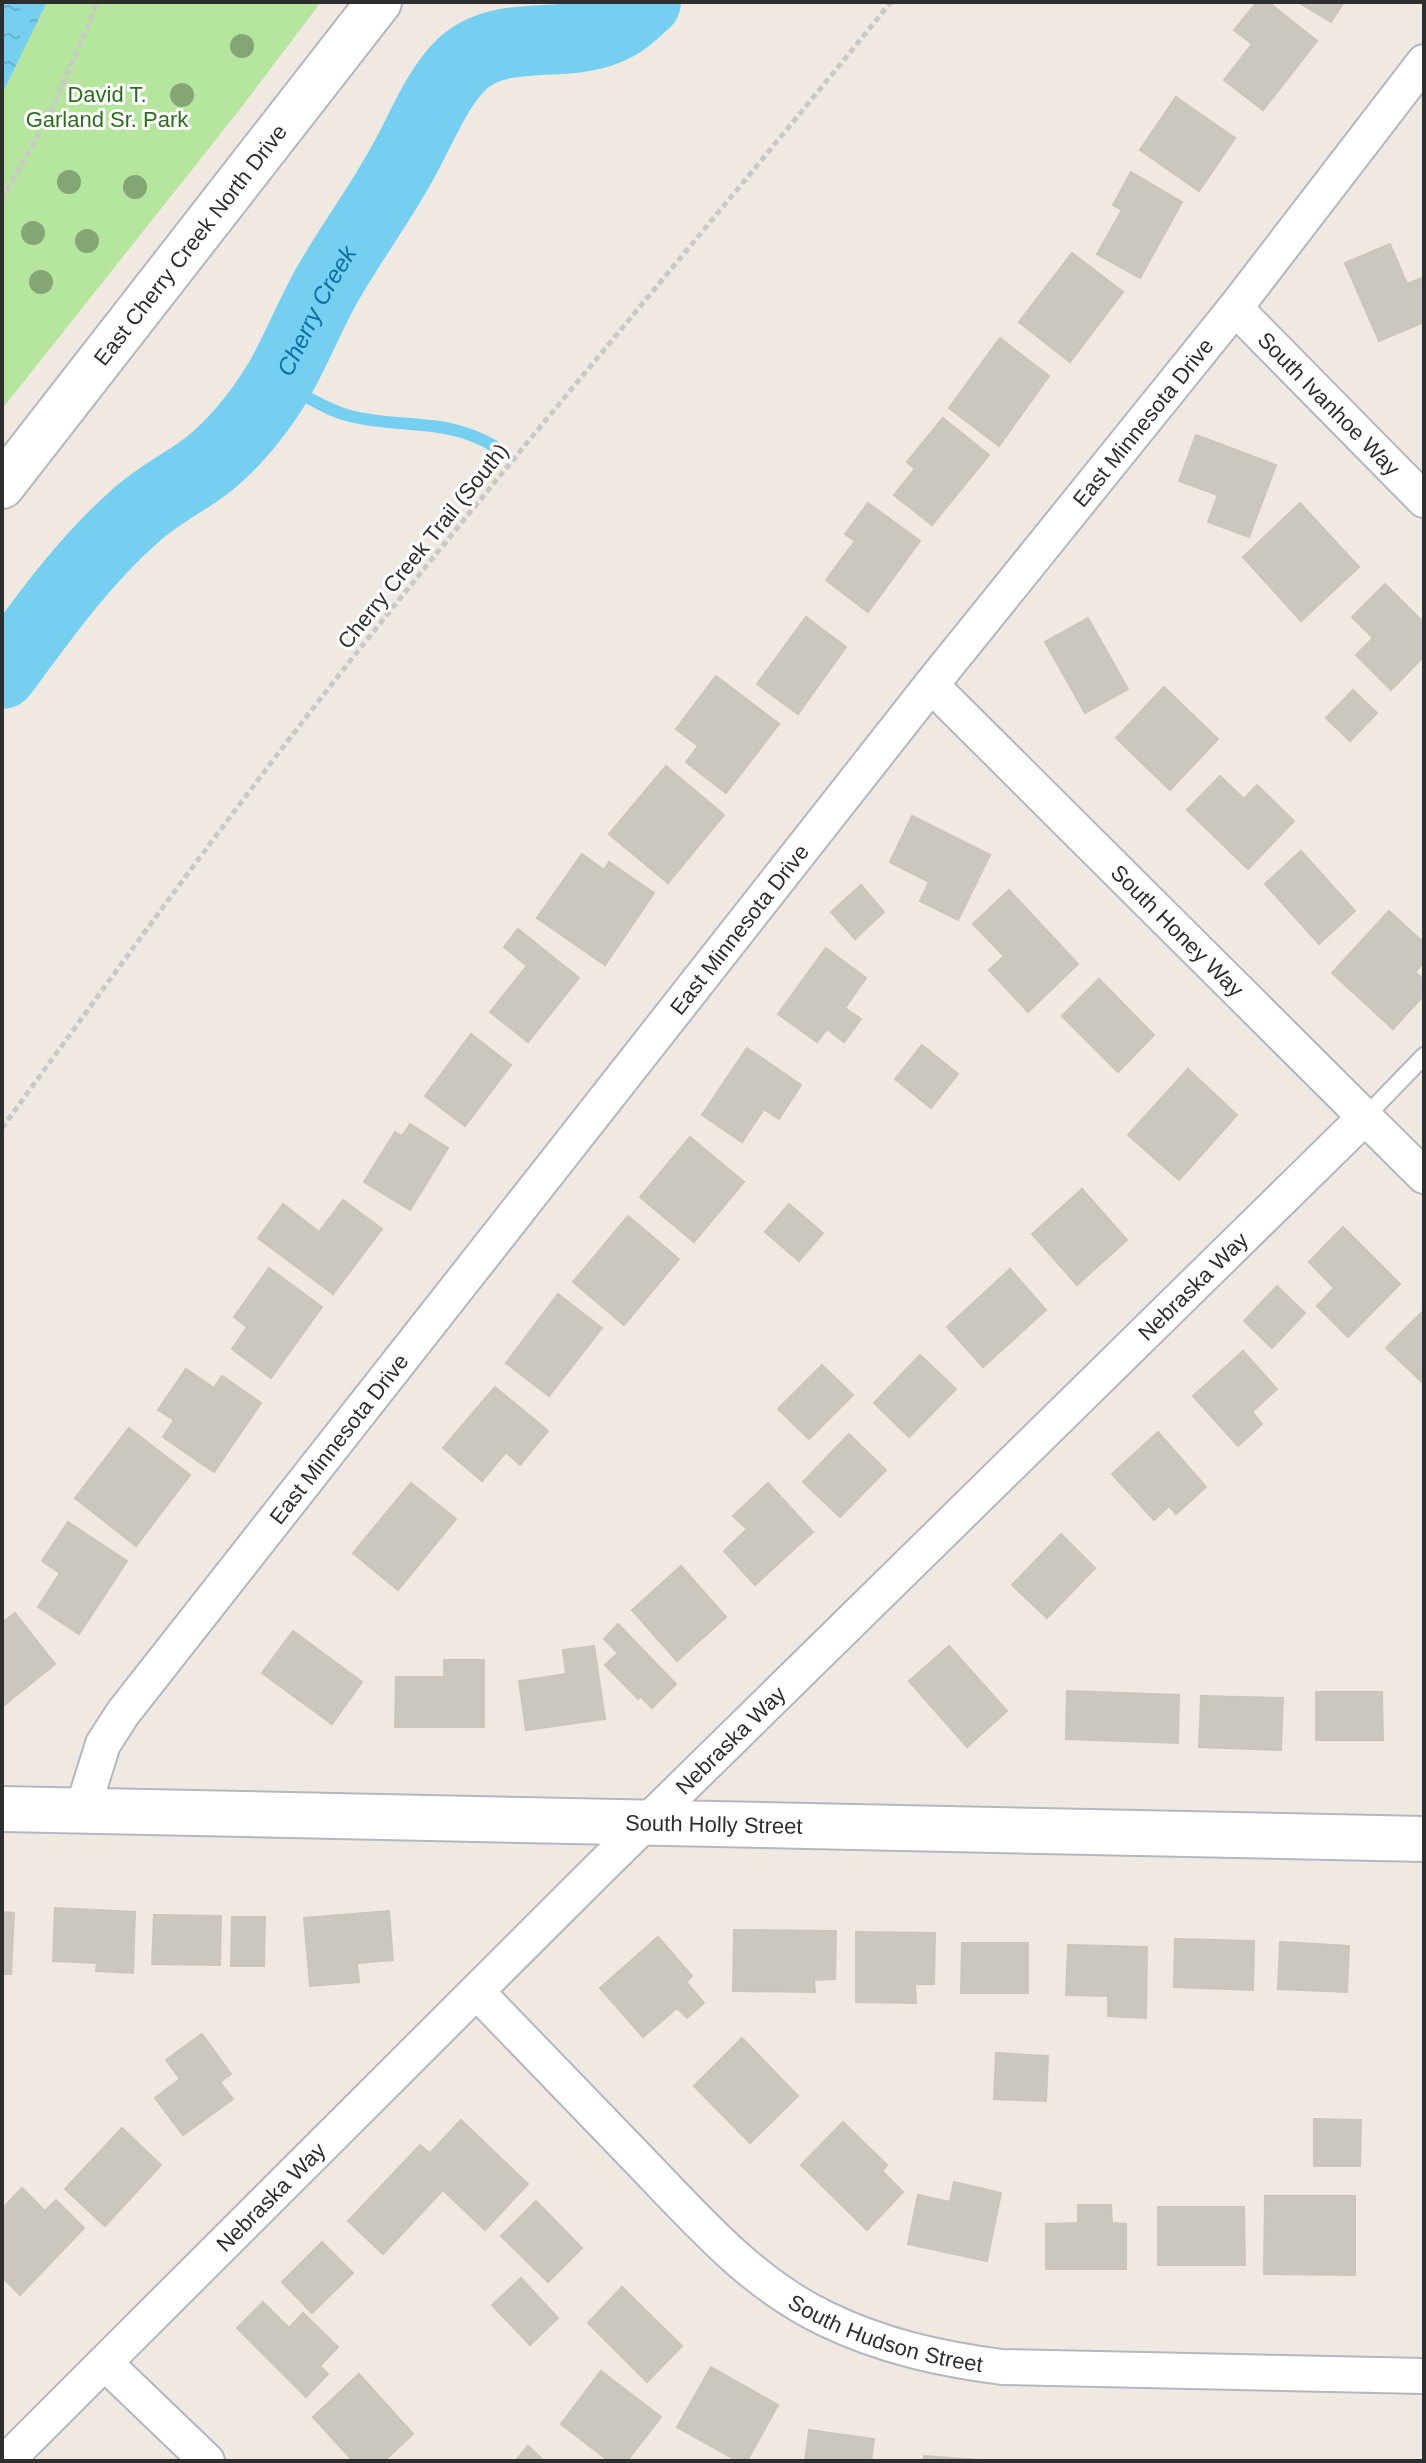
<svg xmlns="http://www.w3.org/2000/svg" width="1426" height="2463" viewBox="0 0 1426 2463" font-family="Arial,sans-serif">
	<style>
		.park { fill: #b6e59e }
		.water { fill: url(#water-ripples) }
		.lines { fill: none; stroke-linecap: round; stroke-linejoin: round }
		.stream { stroke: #75cff0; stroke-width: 12 }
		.river { stroke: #75cff0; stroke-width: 70 }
		.building { fill: #cbc7bf; stroke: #cbc5ba; stroke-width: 2 }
		.lane-casing { stroke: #b4b7c1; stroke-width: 20 }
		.street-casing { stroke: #b4b7c1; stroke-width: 38 }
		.secondary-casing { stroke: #b4b7c1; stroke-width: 48 }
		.path { stroke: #c9c9c9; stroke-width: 5; stroke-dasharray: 6 4; stroke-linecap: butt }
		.lane { stroke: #fff; stroke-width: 16 }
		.street { stroke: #fff; stroke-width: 34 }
		.secondary { stroke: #fff; stroke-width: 44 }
		.tree { fill: #84a574 }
		.labels { text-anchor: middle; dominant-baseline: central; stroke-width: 6; stroke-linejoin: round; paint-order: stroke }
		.park-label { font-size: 22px; fill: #2c6e1b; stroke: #fff }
		.street-label { font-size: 22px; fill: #2e2e2e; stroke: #fff }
		.water-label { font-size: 24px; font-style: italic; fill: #0d6fa3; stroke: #fff }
	</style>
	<defs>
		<pattern id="water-ripples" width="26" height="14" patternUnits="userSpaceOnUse" patternTransform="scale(2)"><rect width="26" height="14" fill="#75cff0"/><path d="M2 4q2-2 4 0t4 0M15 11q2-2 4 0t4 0" fill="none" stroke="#66b2ce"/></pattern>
	</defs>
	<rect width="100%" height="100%" fill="#efe9e1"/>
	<path class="park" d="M2 2H321L237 113 2 409Z"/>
	<path class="water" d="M2 2H47L2 94Z"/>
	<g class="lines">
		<path class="stream" d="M278 382C301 393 326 410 350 416 401 429 445 417 494 446"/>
		<path class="river" id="s1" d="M2 674C42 620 83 562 134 517 153 499 176 487 198 472 229 451 258 415 278 382 296 351 309 317 327 285 351 243 380 204 403 162 421 130 436 89 462 64 500 28 562 49 607 30 623 24 633 14 646 2"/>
	</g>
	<g class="building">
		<path d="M1257 2H1268L1317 41 1263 110 1224 80 1252 44 1234 30Z"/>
		<path d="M1298 2H1344L1331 22Z"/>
		<path d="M1176 97 1235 138 1199 191 1140 150Z"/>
		<path d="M1131 172 1182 202 1140 278 1097 254 1122 210 1113 205Z"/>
		<path d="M1390 244 1407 284 1424 277V322L1379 341 1345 263Z"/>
		<path d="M1072 253 1123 292 1070 362 1019 322Z"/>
		<path d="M1000 338 1049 376 999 446 949 408Z"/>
		<path d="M943 418 989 455 932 525 894 495 915 469 907 462Z"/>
		<path d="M1196 435 1276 465 1249 537 1208 522 1218 495 1179 481Z"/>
		<path d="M868 503 920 541 868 612 826 580 855 541 845 534Z"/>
		<path d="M1300 503 1359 567 1301 621 1243 557Z"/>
		<path d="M1385 584 1424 623V656L1391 690 1356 655 1373 638 1352 617Z"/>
		<path d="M806 617 846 647 798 714 757 684Z"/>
		<path d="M1088 618 1128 689 1085 713 1045 642Z"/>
		<path d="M716 676 779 724 726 793 686 762 698 746 676 729Z"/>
		<path d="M1164 687 1218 739 1170 790 1116 738Z"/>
		<path d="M1353 690 1377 713 1350 741 1326 718Z"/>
		<path d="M666 766 724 815 668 883 609 834Z"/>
		<path d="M1220 776 1244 799 1257 785 1294 821 1248 869 1187 810Z"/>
		<path d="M912 816 990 855 958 920 920 901 929 882 890 862Z"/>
		<path d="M1301 851 1355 911 1319 944 1265 884Z"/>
		<path d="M582 854 604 870 609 862 654 893 605 965 537 918Z"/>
		<path d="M861 885 884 912 855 939 831 912Z"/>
		<path d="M1009 890 1078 964 1028 1012 989 970 1004 956 973 924Z"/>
		<path d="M1389 911 1424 943V962L1415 972 1424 980V995L1393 1029 1332 973Z"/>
		<path d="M518 929 579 978 528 1042 490 1012 527 966 504 947Z"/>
		<path d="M826 948 866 978 845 1008 861 1019 844 1042 827 1029 817 1042 778 1014Z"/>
		<path d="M1099 979 1154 1035 1118 1072 1062 1016Z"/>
		<path d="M471 1034 511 1065 465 1126 425 1096Z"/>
		<path d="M922 1045 958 1074 931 1108 895 1079Z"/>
		<path d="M747 1048 801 1085 779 1119 764 1109 742 1142 702 1115Z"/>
		<path d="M1188 1069 1237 1115 1179 1180 1128 1135Z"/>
		<path d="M410 1124 448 1148 410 1210 364 1182 395 1132 402 1136Z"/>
		<path d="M690 1137 744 1182 694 1242 640 1197Z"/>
		<path d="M1082 1189 1127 1240 1077 1285 1032 1234Z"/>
		<path d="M343 1200 382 1229 333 1294 258 1238 283 1204 319 1232Z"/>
		<path d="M789 1204 823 1233 799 1261 765 1232Z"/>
		<path d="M628 1216 679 1259 624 1325 573 1282Z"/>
		<path d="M1343 1227 1400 1284 1348 1337 1317 1306 1334 1288 1309 1262Z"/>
		<path d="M269 1268 322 1307 271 1378 232 1349 247 1327 234 1317Z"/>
		<path d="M1010 1269 1046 1310 983 1367 947 1327Z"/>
		<path d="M1277 1286 1305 1313 1272 1348 1244 1321Z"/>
		<path d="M558 1294 602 1328 549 1396 506 1363Z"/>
		<path d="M1423 1311H1424V1384L1386 1348Z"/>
		<path d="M1243 1351 1277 1389 1252 1412 1262 1424 1238 1446 1193 1396Z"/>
		<path d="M920 1355 956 1389 909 1437 874 1403Z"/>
		<path d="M822 1365 853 1395 809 1439 778 1409Z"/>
		<path d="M186 1369 214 1388 222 1376 261 1403 214 1472 163 1437 174 1420 158 1410Z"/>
		<path d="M495 1387 548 1431 520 1465 506 1452 482 1481 443 1448Z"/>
		<path d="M129 1428 190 1475 136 1546 75 1498Z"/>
		<path d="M1158 1432 1206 1487 1176 1514 1169 1506 1154 1520 1112 1474Z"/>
		<path d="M849 1434 886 1470 840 1517 803 1482Z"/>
		<path d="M411 1483 456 1519 398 1590 353 1553Z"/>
		<path d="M768 1483 813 1532 755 1585 724 1551 747 1529 733 1516Z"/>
		<path d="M68 1522 127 1561 79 1634 38 1607 60 1573 42 1561Z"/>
		<path d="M1061 1534 1095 1568 1047 1618 1012 1585Z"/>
		<path d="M681 1566 726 1617 677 1661 632 1610Z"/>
		<path d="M15 1613 55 1664 2 1707V1623Z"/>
		<path d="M618 1624 676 1684 652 1708 640 1696 638 1699 605 1665 618 1653 604 1639Z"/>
		<path d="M293 1631 362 1682 332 1724 262 1673Z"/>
		<path d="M594 1646 605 1719 526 1730 519 1681 566 1674 563 1650Z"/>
		<path d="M949 1646 1007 1711 967 1747 909 1681Z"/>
		<path d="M444 1660H484V1727H395L396 1677H444Z"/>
		<path d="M1067 1691 1179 1695 1178 1743 1066 1739Z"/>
		<path d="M1316 1692H1382L1383 1740H1316Z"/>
		<path d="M1201 1696 1283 1698 1281 1750 1199 1747Z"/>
		<path d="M55 1908 135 1912 133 1973 96 1971 97 1963 53 1961Z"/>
		<path d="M389 1911 393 1960 357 1963 359 1982 310 1986 304 1918Z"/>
		<path d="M2 1912 14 1913 11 1974H2Z"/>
		<path d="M154 1915 221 1916 220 1965 152 1964Z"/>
		<path d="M232 1917H265L264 1966H231Z"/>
		<path d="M734 1930 836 1931 835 1979 814 1980 815 1992 733 1991Z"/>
		<path d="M856 1932 935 1933 934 1984H915L916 2003 856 2002Z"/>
		<path d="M658 1937 692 1976 686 1982 704 2003 687 2018 677 2008 643 2037 600 1988Z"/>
		<path d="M1175 1939 1254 1941 1253 1990 1174 1987Z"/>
		<path d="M1280 1942 1349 1946 1347 1992 1278 1989Z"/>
		<path d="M962 1943H1028V1993H961Z"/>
		<path d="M1068 1945 1147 1947 1146 2018 1108 2016V1996L1066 1995Z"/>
		<path d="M202 2034 231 2074 220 2082 233 2099 183 2135 155 2098 180 2079 166 2060Z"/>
		<path d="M742 2038 798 2096 750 2143 694 2086Z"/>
		<path d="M996 2053 1048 2056 1046 2101 994 2099Z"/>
		<path d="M1314 2119 1361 2120 1360 2166H1314Z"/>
		<path d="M461 2120 528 2184 485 2230 443 2190 383 2254 348 2221 420 2145 430 2153Z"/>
		<path d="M843 2122 887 2165 882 2171 903 2192 867 2230 801 2165Z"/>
		<path d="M122 2128 161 2165 105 2226 65 2189Z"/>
		<path d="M954 2182 1001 2193 987 2261 908 2244 918 2195 950 2202Z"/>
		<path d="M22 2188 45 2211 56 2200 84 2228 20 2295 2 2277V2209Z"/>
		<path d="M1265 2196H1355V2275L1264 2274Z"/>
		<path d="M536 2201 582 2248 548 2282 501 2236Z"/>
		<path d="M1078 2205H1111L1112 2223 1126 2224V2269H1046V2224L1078 2223Z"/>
		<path d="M1158 2207H1244L1245 2265H1158Z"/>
		<path d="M322 2242 353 2273 312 2313 282 2282Z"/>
		<path d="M521 2278 558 2318 530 2345 492 2305Z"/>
		<path d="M622 2287 682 2346 647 2382 588 2323Z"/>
		<path d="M263 2302 289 2328 303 2313 338 2347 320 2366 328 2374 306 2397 237 2328Z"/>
		<path d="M711 2367 778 2405 747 2461H731L732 2458 677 2427Z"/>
		<path d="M601 2371 661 2417 627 2461H609L561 2424Z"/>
		<path d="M359 2374 413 2434 384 2461H353L313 2417Z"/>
		<path d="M809 2430 874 2439 871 2461H805Z"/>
		<path d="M528 2446 544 2461H515Z"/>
		<path d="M924 2456 993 2461H924Z"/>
	</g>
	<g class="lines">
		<g class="lane-casing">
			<path id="lane" d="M1365 1117 1424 1056"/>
		</g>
		<g class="street-casing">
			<g id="street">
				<path id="s2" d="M1235 308 1424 500"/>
				<path id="s3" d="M931 685 1424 1176"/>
				<path id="s4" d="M82 1811 103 1744 123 1713 931 685 1235 308 1424 62"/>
				<path id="s5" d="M477 1992C532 2049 587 2106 642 2163 698 2221 752 2284 826 2319 882 2346 940 2359 1002 2367L1424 2376"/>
				<path d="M106 2364 207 2461"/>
				<path id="s6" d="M6 2461 600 1868 1365 1117"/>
			</g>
		</g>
		<g class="secondary-casing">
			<g id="secondary">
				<path id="s7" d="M2 486 379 2"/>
				<path id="s8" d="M2 1809 1424 1839"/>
			</g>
		</g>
		<g class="path">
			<path d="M2 199 50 114 98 2"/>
			<path d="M2 1128C125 959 247 789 378 626 546 416 722 211 891 2"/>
		</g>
		<use href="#lane" class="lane"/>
		<use href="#street" class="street"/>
		<use href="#secondary" class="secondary"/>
	</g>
	<g class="tree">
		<circle cx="242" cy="46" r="12"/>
		<circle cx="182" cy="95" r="12"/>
		<circle cx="69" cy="182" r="12"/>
		<circle cx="135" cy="187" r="12"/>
		<circle cx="33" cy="233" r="12"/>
		<circle cx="87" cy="241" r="12"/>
		<circle cx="41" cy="282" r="12"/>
	</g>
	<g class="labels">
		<g class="park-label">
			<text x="107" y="94">David T.<tspan x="107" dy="25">Garland Sr. Park</tspan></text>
		</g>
		<g class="street-label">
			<text stroke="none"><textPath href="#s7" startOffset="306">East Cherry Creek North Drive</textPath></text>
			<text stroke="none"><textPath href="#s2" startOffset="134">South Ivanhoe Way</textPath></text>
			<text stroke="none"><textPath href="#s4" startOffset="1752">East Minnesota Drive</textPath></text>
			<text transform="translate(423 546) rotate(-51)">Cherry Creek Trail (South)</text>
			<text stroke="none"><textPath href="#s4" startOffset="1104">East Minnesota Drive</textPath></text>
			<text stroke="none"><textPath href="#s3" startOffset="348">South Honey Way</textPath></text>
			<text stroke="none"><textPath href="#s6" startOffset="1670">Nebraska Way</textPath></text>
			<text stroke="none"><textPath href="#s4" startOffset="456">East Minnesota Drive</textPath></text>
			<text stroke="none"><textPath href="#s6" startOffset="1022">Nebraska Way</textPath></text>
			<text stroke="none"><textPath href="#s8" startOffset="712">South Holly Street</textPath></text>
			<text stroke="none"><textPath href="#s6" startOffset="374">Nebraska Way</textPath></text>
			<text stroke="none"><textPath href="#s5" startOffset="542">South Hudson Street</textPath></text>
		</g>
		<g class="water-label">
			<text stroke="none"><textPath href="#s1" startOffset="486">Cherry Creek</textPath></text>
		</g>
	</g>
	<rect width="1426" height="2463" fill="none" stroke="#2e2e2e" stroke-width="8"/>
</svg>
